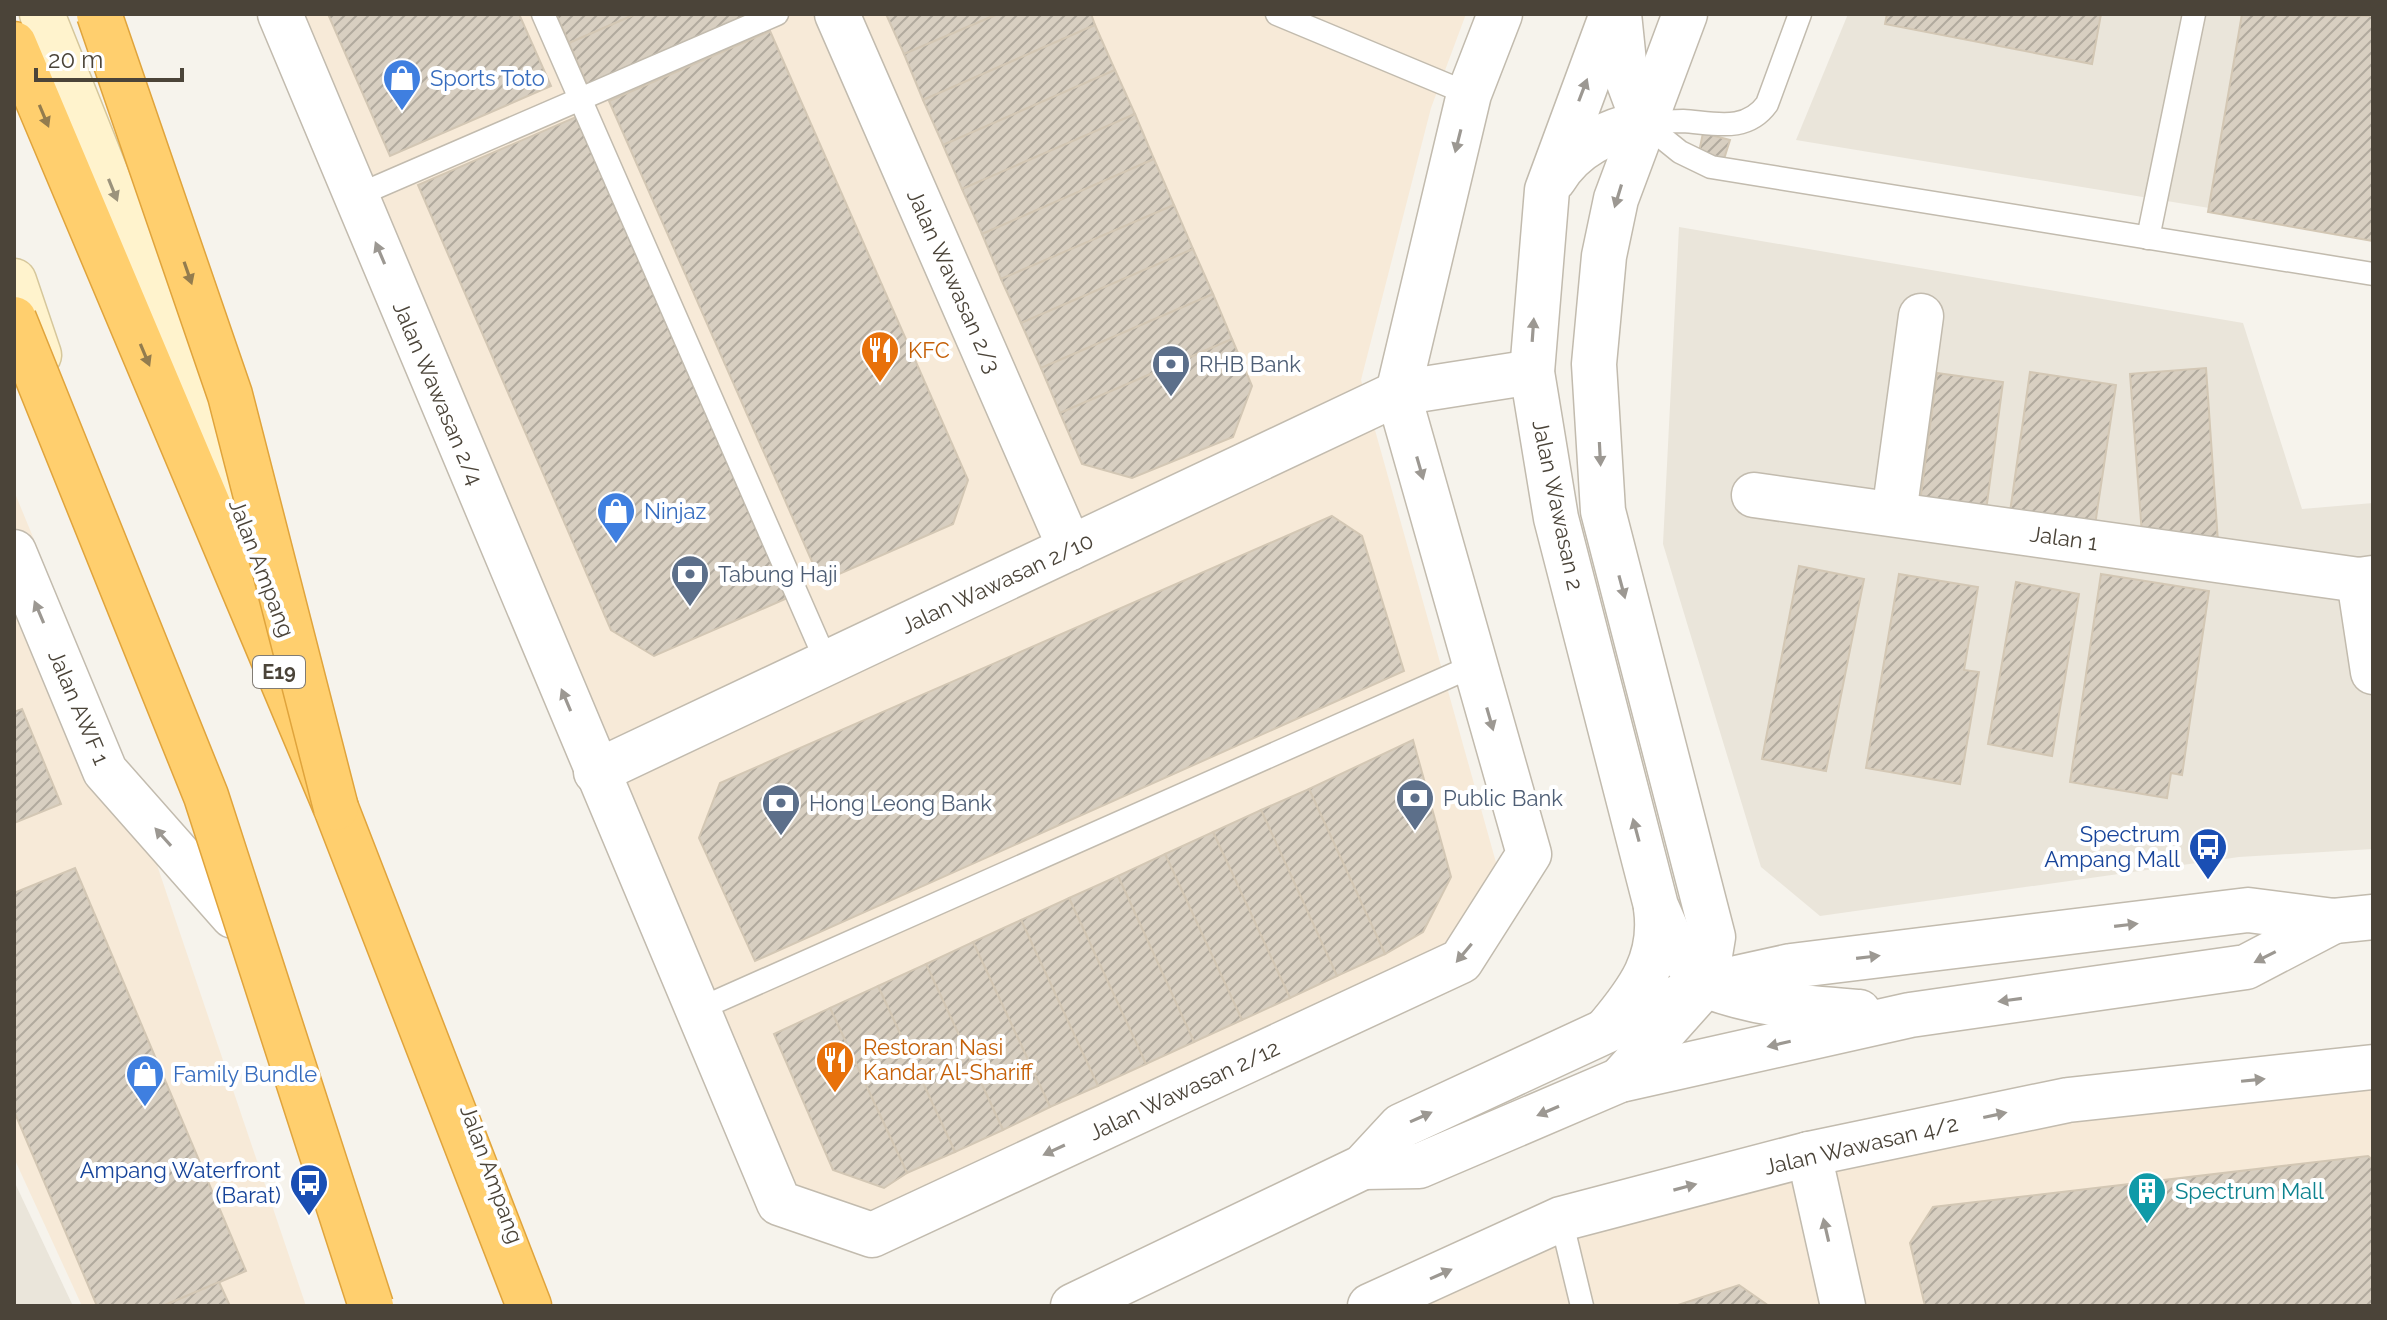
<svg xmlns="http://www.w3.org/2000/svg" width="2387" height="1320" viewBox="0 0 2387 1320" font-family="Raleway,sans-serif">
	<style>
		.residential { fill: #eae5da }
		.commercial { fill: #f7ead8 }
		.building { fill: url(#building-hatch); stroke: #d3c7b4; stroke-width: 2 }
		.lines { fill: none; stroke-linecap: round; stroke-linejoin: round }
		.service-casing { stroke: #c2bbae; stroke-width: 25 }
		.minor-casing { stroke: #c2bbae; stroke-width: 47 }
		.tertiary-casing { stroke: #c2bbae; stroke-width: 47 }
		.secondary-casing { stroke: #d6c79b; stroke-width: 47 }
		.motorway-casing { stroke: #e0a43c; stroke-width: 47 }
		.service { stroke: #fff; stroke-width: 22 }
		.minor { stroke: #fff; stroke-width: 44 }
		.tertiary { stroke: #fff; stroke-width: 44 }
		.secondary { stroke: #fff3cd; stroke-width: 44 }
		.motorway { stroke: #ffcf6e; stroke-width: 44 }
		.motorway-bridge-casing { stroke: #e0a43c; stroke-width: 47; stroke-linecap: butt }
		.motorway-bridge { stroke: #ffcf6e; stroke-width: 44 }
		.oneway { fill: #9c9892 }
		.oneway2 { fill: #937c4e }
		.oneway3 { fill: #9c937c }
		.labels { text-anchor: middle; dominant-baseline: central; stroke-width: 8; stroke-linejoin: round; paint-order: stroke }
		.shield { fill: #fff; stroke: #817c74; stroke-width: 2 }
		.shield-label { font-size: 20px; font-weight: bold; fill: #4b4439 }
		.shop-label { font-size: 22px; fill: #366cbe; stroke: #fff; text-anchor: start }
		.street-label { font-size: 22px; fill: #4b4439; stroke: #fff }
		.food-label { font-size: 22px; fill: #c56008; stroke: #fff; text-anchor: start }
		.service-label { font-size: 22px; fill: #4e5e75; stroke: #fff; text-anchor: start }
		.transit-label { font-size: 22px; fill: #164399; stroke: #fff; text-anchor: end }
		.culture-label { font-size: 22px; fill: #0d838f; stroke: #fff; text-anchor: start }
	</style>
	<defs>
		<pattern id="building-hatch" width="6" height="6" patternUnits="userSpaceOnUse" patternTransform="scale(2)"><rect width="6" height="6" fill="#d8cfc1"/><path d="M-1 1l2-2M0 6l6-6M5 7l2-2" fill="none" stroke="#b1aa9e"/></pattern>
	</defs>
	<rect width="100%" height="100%" fill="#f6f3ec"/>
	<g class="residential">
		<path d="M1848 14H2373V235L1796 140Z"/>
		<path d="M1679 227 2243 323 2302 509 2373 503V849L2239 857 1820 916 1761 867 1663 544Z"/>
		<path d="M14 1181 73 1306H14Z"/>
	</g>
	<g class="commercial">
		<path d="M300 14H1466L1431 108 1361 380 1497 866 1444 947 875 1213 795 1185Z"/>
		<path d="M14 491 106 714 306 1306H82L14 1158Z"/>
		<path d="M2373 1085V1306H1416L1552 1240 1834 1164 2069 1120Z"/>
	</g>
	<g class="building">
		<path d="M328 14H519L551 86 390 156Z"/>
		<path d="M556 14H636L569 43Z"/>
		<path d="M636 14H749L588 87 569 43Z"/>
		<path d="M886 14H998L904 54Z"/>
		<path d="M998 14H1091L1095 25 923 100 904 54Z"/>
		<path d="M1887 14H2101L2092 64 1885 24Z"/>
		<path d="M2242 14 2373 16V241L2208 212Z"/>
		<path d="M1095 25 1115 70 943 145 923 100Z"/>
		<path d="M770 31 968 480 953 524 821 582 609 101Z"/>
		<path d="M1115 70 1135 114 962 189 943 145Z"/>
		<path d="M583 114 792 596 654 656 611 630 418 185Z"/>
		<path d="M1135 114 1154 159 982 234 962 189Z"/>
		<path d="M1703 133 1730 140 1724 159 1699 152Z"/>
		<path d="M1154 159 1174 205 1001 279 982 234Z"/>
		<path d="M1174 205 1193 249 1021 323 1001 279Z"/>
		<path d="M1193 249 1213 294 1041 368 1021 323Z"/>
		<path d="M1213 294 1232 339 1060 413 1041 368Z"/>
		<path d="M1232 339 1252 386 1233 437 1132 478 1082 464 1060 413Z"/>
		<path d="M2206 368 2218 542 2143 548 2130 374Z"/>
		<path d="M2030 372 2116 385 2095 525 2010 512Z"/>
		<path d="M1937 373 2003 382 1986 511 1920 502Z"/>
		<path d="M1332 516 1362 536 1404 671 755 961 699 838 720 783Z"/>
		<path d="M1799 566 1864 579 1826 771 1762 759Z"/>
		<path d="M1899 574 1978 587 1964 670 1979 672 1960 784 1866 768Z"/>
		<path d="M2101 574 2209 591 2182 775 2171 773 2167 798 2070 782Z"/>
		<path d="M2016 582 2079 594 2052 756 1988 744Z"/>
		<path d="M22 709 61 804 14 823V712Z"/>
		<path d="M1413 740 1451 877 1423 932 1385 954 1309 789Z"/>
		<path d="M1309 789 1385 954 1337 976 1261 810Z"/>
		<path d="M1261 810 1337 976 1290 998 1213 832Z"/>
		<path d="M1213 832 1290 998 1242 1020 1165 854Z"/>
		<path d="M1165 854 1242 1020 1194 1042 1118 876Z"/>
		<path d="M75 868 246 1271 163 1306H97L14 1111V893Z"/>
		<path d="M1118 876 1194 1042 1146 1064 1069 898Z"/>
		<path d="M1069 898 1146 1064 1098 1086 1021 920Z"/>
		<path d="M1021 920 1098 1086 1050 1107 973 942Z"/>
		<path d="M973 942 1050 1107 1003 1130 926 964Z"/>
		<path d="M926 964 1003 1130 955 1152 878 986Z"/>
		<path d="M878 986 955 1152 907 1173 830 1008Z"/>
		<path d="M830 1008 907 1173 884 1188 833 1170 774 1034Z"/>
		<path d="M2368 1156 2373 1160V1306H1925L1910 1243 1933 1207Z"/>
		<path d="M219 1282 230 1306H163Z"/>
		<path d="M1739 1285 1769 1306H1675Z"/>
	</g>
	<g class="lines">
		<g class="service-casing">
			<g id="service">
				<path d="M543 14 827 663"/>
				<path d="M1277 14 1469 94"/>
				<path d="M1644 123 1680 152 1711 167 2373 274"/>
				<path d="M1644 123C1657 122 1670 121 1683 121 1714 123 1746 133 1767 104L1800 14"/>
				<path d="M356 196 777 14"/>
				<path d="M2148 238 2194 14"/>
				<path d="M697 1010 1475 665"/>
				<path d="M1561 1219 1582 1306"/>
			</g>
		</g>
		<g class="minor-casing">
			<g id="minor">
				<path d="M280 14 779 1203 872 1235 1461 961 1529 854 1398 393 1469 94 1500 14"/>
				<path d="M837 14 1070 548"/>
				<path d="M1754 495 2359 580 2373 578"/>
				<path d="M1894 514 1921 316"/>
				<path d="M14 552 105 771 233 916"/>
				<path d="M2359 580 2373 672"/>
				<path d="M596 772 1398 393 1532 372"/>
				<path d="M1809 1154 1843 1306"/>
				<path d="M1370 1306 1561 1219 1809 1154 2068 1100 2373 1067"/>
			</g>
		</g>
		<g class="tertiary-casing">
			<g id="tertiary">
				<path d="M1612 14 1547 190 1532 372 1556 518 1656 906 1673 945 1705 985"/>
				<path d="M1619 14 1625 72 1644 123"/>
				<path d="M1554 179C1574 146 1607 131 1644 123"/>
				<path d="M1707 986C1758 1005 1805 1008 1859 1012"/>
				<path d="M1608 1028C1639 991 1663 959 1656 908"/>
				<path d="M1620 1080 1705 985 1713 937 1603 511 1594 364 1604 256 1616 199 1685 14"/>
				<path d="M1363 1167 1419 1166 1620 1080 1910 1015 2246 967 2334 921"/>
				<path d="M1073 1306 1363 1167 1401 1126 1705 985 1791 966 2248 910 2334 921 2373 917"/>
			</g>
		</g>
		<g class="secondary-casing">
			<g id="secondary">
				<path d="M42 14 252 540"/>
				<path d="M14 281 39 355"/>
			</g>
		</g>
		<g class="motorway-casing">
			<path id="motorway" d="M14 44 336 808 529 1306"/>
		</g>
		<use href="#service" class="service"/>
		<use href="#minor" class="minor"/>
		<use href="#tertiary" class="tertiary"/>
		<use href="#secondary" class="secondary"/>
		<use href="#motorway" class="motorway"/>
		<g class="motorway-bridge-casing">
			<g id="motorway-bridge">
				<path d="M99 14 230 395 336 808"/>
				<path d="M14 319 206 796 371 1306"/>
			</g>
		</g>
		<use href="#motorway-bridge" class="motorway-bridge"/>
	</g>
	<defs><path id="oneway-solid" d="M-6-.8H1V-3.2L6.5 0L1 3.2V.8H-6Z" transform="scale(2)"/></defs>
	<g class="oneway">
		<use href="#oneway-solid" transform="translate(1583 90) rotate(-69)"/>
		<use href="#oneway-solid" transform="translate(1458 141) rotate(104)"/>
		<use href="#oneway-solid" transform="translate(1618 196) rotate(107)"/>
		<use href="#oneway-solid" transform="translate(380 253) rotate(-113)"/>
		<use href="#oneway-solid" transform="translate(1533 330) rotate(-86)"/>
		<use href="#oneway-solid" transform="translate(1600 454) rotate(87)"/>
		<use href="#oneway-solid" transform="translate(1420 468) rotate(74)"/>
		<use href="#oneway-solid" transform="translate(1622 587) rotate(75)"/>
		<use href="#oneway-solid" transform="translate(39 612) rotate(-113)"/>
		<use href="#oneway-solid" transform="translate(566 700) rotate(-113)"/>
		<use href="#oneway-solid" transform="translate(1490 719) rotate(74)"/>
		<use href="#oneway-solid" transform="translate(1636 830) rotate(-105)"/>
		<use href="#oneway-solid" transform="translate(163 837) rotate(-132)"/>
		<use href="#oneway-solid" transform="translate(2126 925) rotate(-7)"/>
		<use href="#oneway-solid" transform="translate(1464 953) rotate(130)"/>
		<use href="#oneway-solid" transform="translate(1868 957) rotate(-7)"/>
		<use href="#oneway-solid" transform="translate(2265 957) rotate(153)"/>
		<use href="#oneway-solid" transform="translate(2010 1000) rotate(172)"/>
		<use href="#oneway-solid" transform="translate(1779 1044) rotate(167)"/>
		<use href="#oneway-solid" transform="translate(2253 1080) rotate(-6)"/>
		<use href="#oneway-solid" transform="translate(1548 1111) rotate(157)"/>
		<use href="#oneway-solid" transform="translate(1995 1115) rotate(-12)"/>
		<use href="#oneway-solid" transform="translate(1421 1117) rotate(-24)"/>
		<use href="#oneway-solid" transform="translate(1054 1150) rotate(155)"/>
		<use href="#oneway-solid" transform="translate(1685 1187) rotate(-15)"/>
		<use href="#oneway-solid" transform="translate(1826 1230) rotate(-103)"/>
		<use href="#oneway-solid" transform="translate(1441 1274) rotate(-24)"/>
	</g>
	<g class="oneway2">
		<use href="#oneway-solid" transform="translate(44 116) rotate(67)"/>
		<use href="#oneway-solid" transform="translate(188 273) rotate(71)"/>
		<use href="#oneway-solid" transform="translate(145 355) rotate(67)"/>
	</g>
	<use class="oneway3" href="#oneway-solid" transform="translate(113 190) rotate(68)"/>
	<defs>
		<g id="shop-pin" transform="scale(2)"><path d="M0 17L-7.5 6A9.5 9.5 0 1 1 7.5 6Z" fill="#3f7fe0" stroke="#fff"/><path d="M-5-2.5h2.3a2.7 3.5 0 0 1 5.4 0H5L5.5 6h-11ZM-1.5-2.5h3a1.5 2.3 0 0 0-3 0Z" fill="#fff"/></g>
		<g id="restaurant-pin" transform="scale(2)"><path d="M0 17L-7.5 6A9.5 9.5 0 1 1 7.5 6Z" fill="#e8710a" stroke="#fff"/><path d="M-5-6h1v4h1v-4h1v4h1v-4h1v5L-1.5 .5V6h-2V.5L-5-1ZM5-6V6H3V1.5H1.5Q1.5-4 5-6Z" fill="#fff"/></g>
		<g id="bank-pin" transform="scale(2)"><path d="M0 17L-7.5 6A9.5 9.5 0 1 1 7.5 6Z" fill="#5c6f8a" stroke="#fff"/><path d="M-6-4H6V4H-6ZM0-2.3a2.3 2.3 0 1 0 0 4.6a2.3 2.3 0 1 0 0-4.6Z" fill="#fff"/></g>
		<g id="bus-pin" transform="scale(2)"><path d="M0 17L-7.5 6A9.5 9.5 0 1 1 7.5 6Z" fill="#1a4fb4" stroke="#fff"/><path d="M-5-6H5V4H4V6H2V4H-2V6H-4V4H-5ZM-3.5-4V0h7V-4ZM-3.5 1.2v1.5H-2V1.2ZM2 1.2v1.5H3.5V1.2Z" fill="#fff"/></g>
		<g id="building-pin" transform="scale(2)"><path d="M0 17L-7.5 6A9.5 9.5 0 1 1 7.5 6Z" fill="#0f9aa8" stroke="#fff"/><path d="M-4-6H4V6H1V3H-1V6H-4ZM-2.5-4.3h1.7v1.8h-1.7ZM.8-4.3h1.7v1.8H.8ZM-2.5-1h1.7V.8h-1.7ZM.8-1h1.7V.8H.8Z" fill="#fff"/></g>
	</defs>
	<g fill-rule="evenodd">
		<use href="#shop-pin" x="402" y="78"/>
		<use href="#restaurant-pin" x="880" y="350"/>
		<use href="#bank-pin" x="1171" y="364"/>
		<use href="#shop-pin" x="616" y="511"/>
		<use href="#bank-pin" x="690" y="574"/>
		<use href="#bank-pin" x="1415" y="798"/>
		<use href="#bank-pin" x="781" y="803"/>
		<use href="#bus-pin" x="2208" y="847"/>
		<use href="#restaurant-pin" x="835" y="1060"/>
		<use href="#shop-pin" x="145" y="1074"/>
		<use href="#bus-pin" x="309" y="1183"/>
		<use href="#building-pin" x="2147" y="1191"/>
	</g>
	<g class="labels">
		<rect class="shield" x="253" y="656" width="52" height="32" rx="6"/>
		<g class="shield-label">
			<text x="279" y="672">E19</text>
		</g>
		<g class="shop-label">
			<text x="430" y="78">Sports Toto</text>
			<text x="644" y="511">Ninjaz</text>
			<text x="173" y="1074">Family Bundle</text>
		</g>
		<g class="street-label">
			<text transform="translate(954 281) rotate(66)">Jalan Wawasan 2/3</text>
			<text transform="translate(438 393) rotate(67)">Jalan Wawasan 2/4</text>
			<text transform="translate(1558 505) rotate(78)">Jalan Wawasan 2</text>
			<text transform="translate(2064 538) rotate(8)">Jalan 1</text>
			<text transform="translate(262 568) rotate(69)">Jalan Ampang</text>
			<text transform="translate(997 583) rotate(-25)">Jalan Wawasan 2/10</text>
			<text transform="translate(79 707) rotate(67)">Jalan AWF 1</text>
			<text transform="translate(1184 1090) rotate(-25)">Jalan Wawasan 2/12</text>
			<text transform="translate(1861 1145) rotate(-13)">Jalan Wawasan 4/2</text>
			<text transform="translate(492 1174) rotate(70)">Jalan Ampang</text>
		</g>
		<g class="food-label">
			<text x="908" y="350">KFC</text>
			<text x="863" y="1047">Restoran Nasi<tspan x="863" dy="25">Kandar Al-Shariff</tspan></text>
		</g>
		<g class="service-label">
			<text x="1199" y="364">RHB Bank</text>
			<text x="718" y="574">Tabung Haji</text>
			<text x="1443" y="798">Public Bank</text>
			<text x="809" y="803">Hong Leong Bank</text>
		</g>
		<g class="transit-label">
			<text x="2180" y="834">Spectrum<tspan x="2180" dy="25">Ampang Mall</tspan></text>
			<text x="281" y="1170">Ampang Waterfront<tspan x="281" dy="25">(Barat)</tspan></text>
		</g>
		<g class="culture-label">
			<text x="2175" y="1191">Spectrum Mall</text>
		</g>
	</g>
	<rect width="2387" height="1320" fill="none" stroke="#4b4439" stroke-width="32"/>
	<path d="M36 68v12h146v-12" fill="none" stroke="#4b4439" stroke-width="4"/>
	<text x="48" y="68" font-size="24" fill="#4b4439" stroke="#ffffff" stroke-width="6" paint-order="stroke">20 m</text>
</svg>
